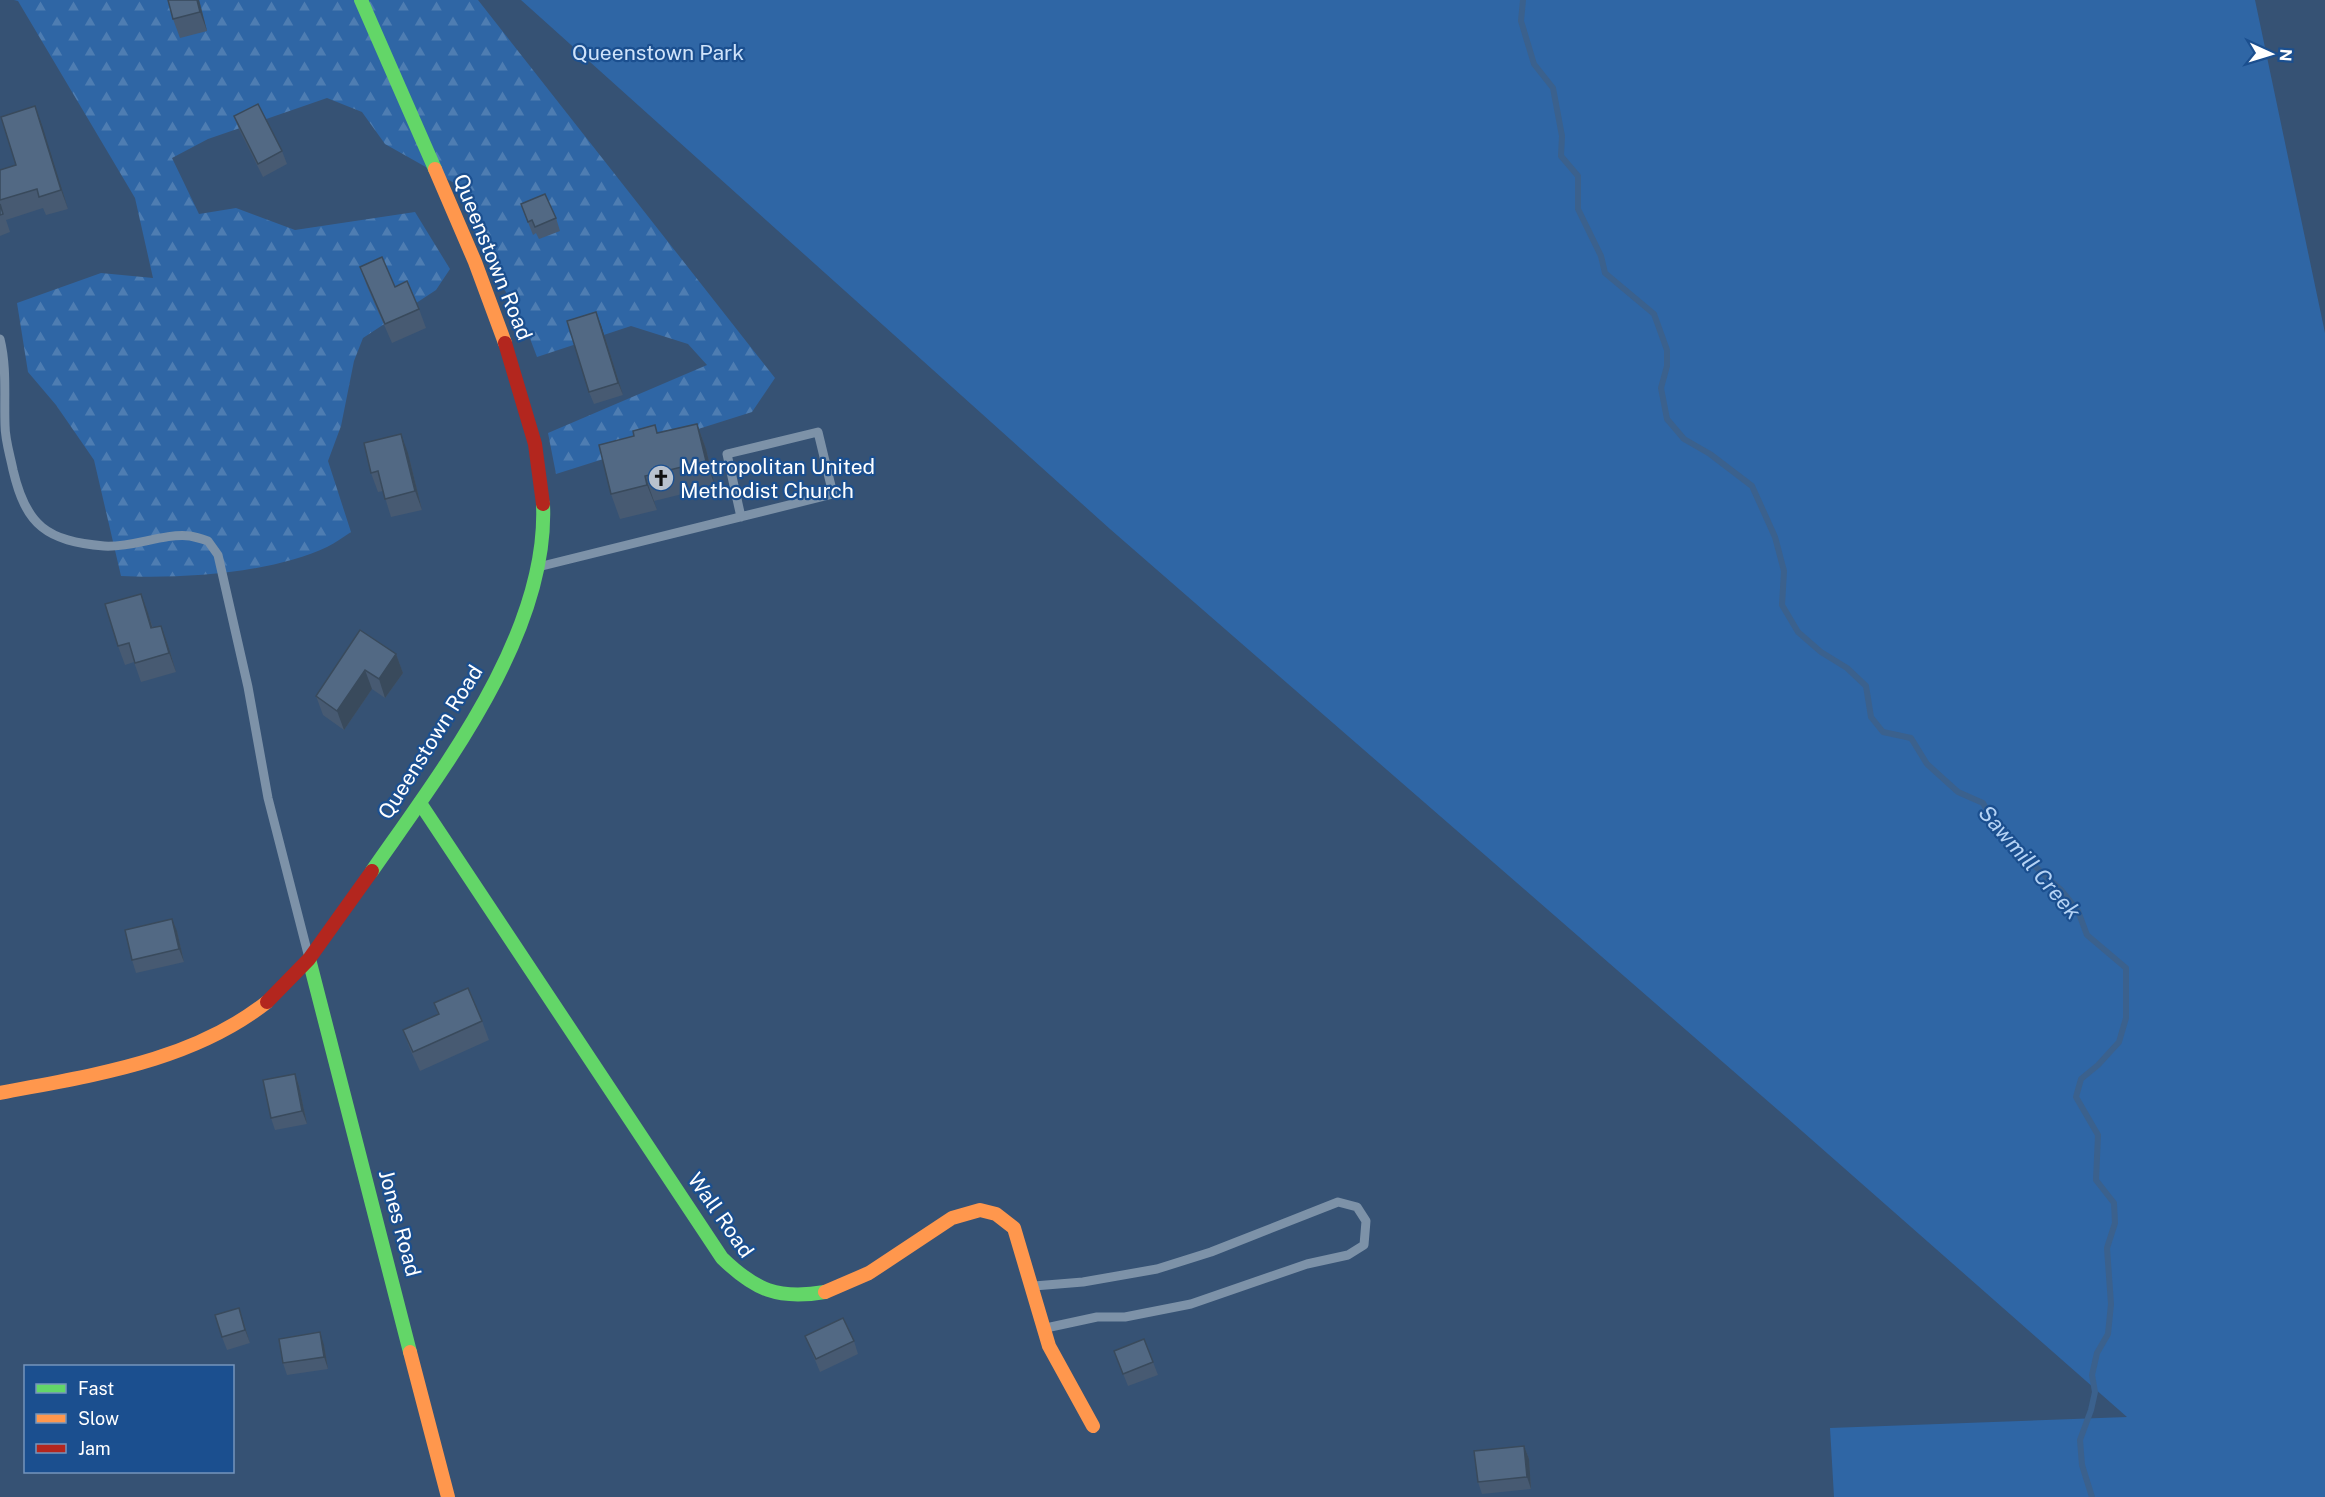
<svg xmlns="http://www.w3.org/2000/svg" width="2325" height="1497" viewBox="0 0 2325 1497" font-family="'Public Sans',sans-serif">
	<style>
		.forest { fill: url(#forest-firs) }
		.park { fill: #2f66a5 }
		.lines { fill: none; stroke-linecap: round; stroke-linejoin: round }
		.stream { stroke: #3b618d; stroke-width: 6 }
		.lane { stroke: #7d92a8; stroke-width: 9 }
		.fast { stroke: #63d668; stroke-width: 14 }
		.slow { stroke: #ff974d; stroke-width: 14 }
		.jam { stroke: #b3261e; stroke-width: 14 }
		.wall { fill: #475a72 }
		.shaded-wall { fill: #394a5c }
		.building { fill: #526984; stroke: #394a5c; stroke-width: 1.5 }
		.labels { text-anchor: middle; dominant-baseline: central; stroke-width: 4.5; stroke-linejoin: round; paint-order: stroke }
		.park-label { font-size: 21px; fill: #cfe3fa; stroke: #1b4f8f }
		.street-label { font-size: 21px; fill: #fff; stroke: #1b4f8f }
		.poi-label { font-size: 21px; fill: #fff; stroke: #1b4f8f; text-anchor: start }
		.water-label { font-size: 22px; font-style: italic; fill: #b5d3f5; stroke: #1b4f8f }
	</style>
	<defs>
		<pattern id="forest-firs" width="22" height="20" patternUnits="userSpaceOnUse" patternTransform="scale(1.5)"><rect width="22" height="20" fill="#2f66a5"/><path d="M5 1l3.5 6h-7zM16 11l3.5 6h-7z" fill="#4e7db2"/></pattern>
	</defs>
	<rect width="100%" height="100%" fill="#365274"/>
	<path class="forest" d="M14 0H478L775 378 752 412 556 474 548 433 707 365 688 344 631 326 537 357 523 320 485 258 456 184 385 144 362 112 327 98 208 139 172 158 199 214 236 208 295 230 415 212 450 269 436 290 363 338 354 361 341 426 328 461 351 532C343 537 335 543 327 547 273 573 181 579 121 576L94 460 56 405 28 372 17 303 101 273 153 278 135 198 18 1Z"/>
	<path class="park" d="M521 0H2255L2325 333V1497H1834L1830 1428 2127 1417 1786 1117 1110 529Z"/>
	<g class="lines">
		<path class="stream" d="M1523 0 1521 21 1534 64 1553 88 1562 136 1561 156 1578 176V209L1601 256 1605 273 1654 314 1667 350V366L1661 388 1667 419 1684 439 1710 454 1752 486 1775 537 1784 571 1782 605 1798 632 1821 652 1847 668 1866 686 1871 717 1883 732 1911 738 1927 764 1958 792 1983 803 2002 836 2061 890 2078 911 2087 935 2126 968V1018L2119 1042 2098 1065 2081 1079 2076 1097 2098 1135 2096 1180 2114 1203 2115 1223 2107 1248 2111 1304 2108 1334 2097 1353 2092 1375 2095 1392 2091 1410 2080 1440 2082 1465 2092 1497"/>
		<g class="lane">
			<path d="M0 339C7 367 4 396 5 425 5 440 10 455 13 470 26 526 47 541 104 546 133 548 162 533 190 536 196 537 202 539 208 541L218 555 248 687 268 798 308 954"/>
			<path d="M542 566 833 494 818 432 727 454 741 517"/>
			<path d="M1034 1286 1083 1282 1157 1269 1211 1252 1338 1202 1357 1207 1366 1221 1364 1245 1348 1255 1307 1264 1191 1304 1125 1317H1097L1046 1328"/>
		</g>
		<g class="fast">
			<path d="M361 0 435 169"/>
			<path d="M420 803 722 1258C755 1290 778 1300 825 1292"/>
			<path d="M372 871C443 769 549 633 543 504"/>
			<path d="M309 959 410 1352"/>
		</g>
		<g class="slow">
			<path d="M435 169 475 262 505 343"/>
			<path d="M0 1093C92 1075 191 1062 267 1002"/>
			<path d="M825 1292 869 1273 952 1218 980 1210 996 1214 1014 1228 1049 1346 1093 1426"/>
			<path d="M410 1352 448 1497"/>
		</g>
		<g class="jam">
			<path d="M505 343 535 444 543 504"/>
			<path d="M267 1002 309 959 372 871"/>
		</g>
	</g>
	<g class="wall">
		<path d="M168 0H199L207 31 180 38 173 19Z"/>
		<path d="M35 106 68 209 46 215 43 208 6 220 10 232 0 236V170L16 165Z"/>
		<path d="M234 116 282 151 287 164 263 177 239 129Z"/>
		<path d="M521 204 556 218 560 231 539 239 536 233 533 235Z"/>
		<path d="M360 267 395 287 419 309 426 328 392 343 367 286Z"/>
		<path d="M601 325 623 395 594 404 589 392Z"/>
		<path d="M697 424 706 449 715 486 654 501 657 510 620 519 611 494 658 433Z"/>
		<path d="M408 453 422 510 391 517 383 491 378 492 371 473Z"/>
		<path d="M141 594 153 628 161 626 168 645 176 672 141 682 134 662 125 665 118 646Z"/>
		<path d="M396 654 403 673 385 698 372 689 344 730 323 715 316 696Z"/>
		<path d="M177 931 184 962 136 973 132 960Z"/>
		<path d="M434 1003 482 1021 489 1040 420 1071 410 1049 403 1030 438 1014Z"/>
		<path d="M295 1074 299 1086 307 1124 275 1130 271 1118Z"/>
		<path d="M239 1308 250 1343 227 1350 222 1337Z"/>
		<path d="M805 1336 854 1341 858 1354 820 1372Z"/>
		<path d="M1144 1339 1158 1375 1128 1386 1114 1351Z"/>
		<path d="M324 1345 328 1369 287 1375 283 1363Z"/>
		<path d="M1524 1446 1529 1459 1531 1489 1482 1494 1478 1482Z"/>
	</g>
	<g class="shaded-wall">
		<path d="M197 0H199L207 31 200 12Z"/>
		<path d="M35 106 42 125 68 209 61 190Z"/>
		<path d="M596 312 601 325 623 395 618 383Z"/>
		<path d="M697 424 706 449 715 486 706 461Z"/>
		<path d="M401 434 408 453 422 510 415 491Z"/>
		<path d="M645 476 654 501 657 510 647 485Z"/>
		<path d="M141 594 148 613 158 647 151 628Z"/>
		<path d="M161 626 168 645 176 672 169 653Z"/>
		<path d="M396 654 403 673 385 698 379 679Z"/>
		<path d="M365 670 372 689 344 730 337 711Z"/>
		<path d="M172 919 177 931 184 962 179 949Z"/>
		<path d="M295 1074 299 1086 307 1124 302 1111Z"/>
		<path d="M239 1308 243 1321 250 1343 245 1330Z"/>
		<path d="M320 1332 324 1345 328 1369 324 1357Z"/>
		<path d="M1524 1446 1529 1459 1531 1489 1527 1477Z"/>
	</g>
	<g class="building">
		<path d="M168 0H197L200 12 173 19Z"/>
		<path d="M258 104 282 151 258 164 234 116Z"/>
		<path d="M35 106 61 190 39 197 37 189 0 200V170L16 165 1 117Z"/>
		<path d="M545 194 556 218 535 227 532 220 528 222 521 204Z"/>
		<path d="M0 204 3 214 0 215Z"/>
		<path d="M382 257 395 287 407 281 419 309 385 324 360 267Z"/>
		<path d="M596 312 618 383 589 392 567 321Z"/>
		<path d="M697 424 706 461 645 476 647 485 611 494 599 445 634 436 633 431 655 425 657 433Z"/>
		<path d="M401 434 415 491 385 499 378 471 371 473 364 443Z"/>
		<path d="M141 594 151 628 161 626 169 653 135 663 129 643 118 646 105 604Z"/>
		<path d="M360 630 396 654 379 679 365 670 337 711 316 696Z"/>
		<path d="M172 919 179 949 132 960 125 930Z"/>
		<path d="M468 988 482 1021 413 1052 403 1030 439 1014 434 1003Z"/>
		<path d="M295 1074 302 1111 271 1118 263 1080Z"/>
		<path d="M239 1308 245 1330 222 1337 215 1315Z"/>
		<path d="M843 1318 854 1341 816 1359 805 1336Z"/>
		<path d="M320 1332 324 1357 283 1363 279 1339Z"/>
		<path d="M1144 1339 1153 1362 1123 1374 1114 1351Z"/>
		<path d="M1524 1446 1527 1477 1478 1482 1474 1451Z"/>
	</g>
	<defs>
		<g id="church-disc" transform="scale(1.35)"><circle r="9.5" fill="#b9c2ce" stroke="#1b4f8f"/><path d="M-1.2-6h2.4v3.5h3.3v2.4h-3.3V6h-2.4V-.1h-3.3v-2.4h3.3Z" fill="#111"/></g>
	</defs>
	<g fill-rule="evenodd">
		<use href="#church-disc" x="661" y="478"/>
	</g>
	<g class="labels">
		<g class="park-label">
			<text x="658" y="52">Queenstown Park</text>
		</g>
		<g class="street-label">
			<text transform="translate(493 257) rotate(68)">Queenstown Road</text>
			<text transform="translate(430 742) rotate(-58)">Queenstown Road</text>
			<text transform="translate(721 1215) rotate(55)">Wall Road</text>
			<text transform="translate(400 1223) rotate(75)">Jones Road</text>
		</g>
		<g class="poi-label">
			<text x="680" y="466">Metropolitan United<tspan x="680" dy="24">Methodist Church</tspan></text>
		</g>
		<g class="water-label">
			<text transform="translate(2030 862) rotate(49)">Sawmill Creek</text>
		</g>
	</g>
	<rect x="24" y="1365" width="210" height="108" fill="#1b4f8f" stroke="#7695bc" stroke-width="1.5"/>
	<rect x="36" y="1384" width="30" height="9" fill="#63d668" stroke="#7695bc" stroke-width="1.5"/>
	<text x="78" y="1395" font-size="18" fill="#ffffff">Fast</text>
	<rect x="36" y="1414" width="30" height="9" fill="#ff974d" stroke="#7695bc" stroke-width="1.5"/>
	<text x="78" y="1425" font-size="18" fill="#ffffff">Slow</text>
	<rect x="36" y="1444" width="30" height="9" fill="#b3261e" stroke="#7695bc" stroke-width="1.5"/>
	<text x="78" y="1455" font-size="18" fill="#ffffff">Jam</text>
	<g transform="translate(2271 54) rotate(94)" stroke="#1b4f8f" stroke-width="4.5" paint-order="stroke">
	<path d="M0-4.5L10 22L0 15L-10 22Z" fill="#ffffff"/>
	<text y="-9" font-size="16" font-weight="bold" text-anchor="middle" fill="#ffffff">N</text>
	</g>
</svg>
